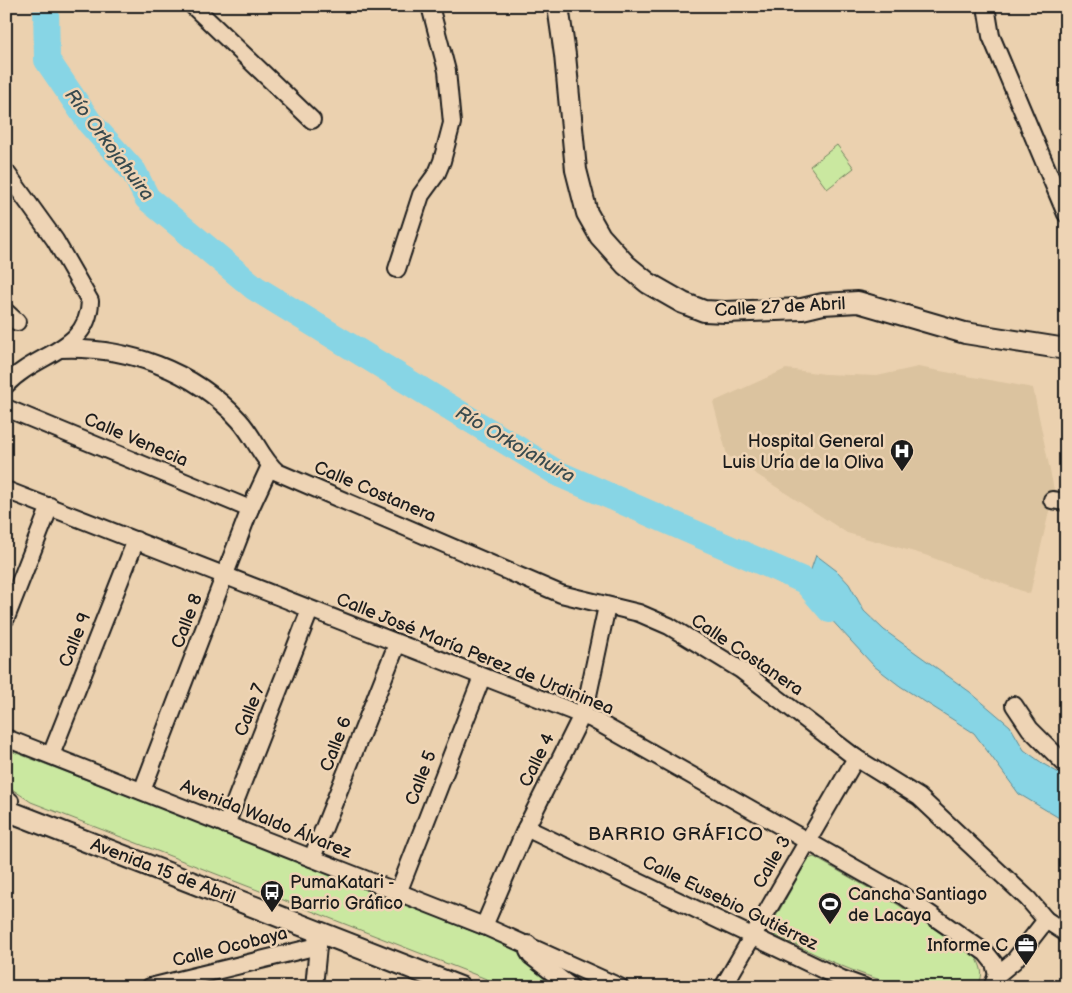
<svg xmlns="http://www.w3.org/2000/svg" width="1072" height="993" viewBox="0 0 1072 993" font-family="'Balsamiq Sans',sans-serif">
	<style>
		.built { fill: #dbc39f }
		.green { fill: #cae8a0; stroke: #73825e }
		.water { fill: #87d5e5; stroke: #5c8b95 }
		.lines { fill: none; stroke-linecap: round; stroke-linejoin: round }
		.river { stroke: #87d5e5; stroke-width: 26 }
		.minor-casing { stroke: #1c1c1c; stroke-width: 20 }
		.major-casing { stroke: #1c1c1c; stroke-width: 24 }
		.minor { stroke: #eed4b5; stroke-width: 16 }
		.major { stroke: #eed4b5; stroke-width: 20 }
		.labels { text-anchor: middle; dominant-baseline: central; stroke-width: 5; stroke-linejoin: round; paint-order: stroke }
		.street-label { font-size: 18px; fill: #1c1c1c; stroke: #eed4b5 }
		.poi-label { font-size: 18px; fill: #1c1c1c; stroke: #eed4b5; text-anchor: end }
		.water-label { font-size: 19px; font-style: italic; fill: #374a4e; stroke: #eed4b5 }
		.neighbourhood-label { font-size: 19px; letter-spacing: 1px; fill: #1c1c1c; stroke: #eed4b5 }
	</style>
	<rect width="100%" height="100%" fill="#ebd1af"/>
	<filter id="ink" filterUnits="userSpaceOnUse"><feTurbulence type="fractalNoise" baseFrequency=".02" numOctaves="2"/><feDisplacementMap in="SourceGraphic" scale="10" xChannelSelector="R" yChannelSelector="G"/><feConvolveMatrix kernelMatrix="1 2 1 2 8 2 1 2 1" color-interpolation-filters="sRGB"/></filter>
	<g filter="url(#ink)">
		<path class="built" d="M918 367 1033 388 1054 490 1030 594 925 555 847 533 727 455 713 402 786 369 825 374 877 376Z"/>
		<g class="green">
			<path d="M837 145 854 168 827 189 810 166Z"/>
			<path d="M6 749 298 861 516 949 562 987H507L31 802 6 785Z"/>
			<path d="M814 857 897 904 976 957C982 968 985 978 975 987 953 987 931 989 910 986 863 980 817 954 774 935L771 925 808 859Z"/>
		</g>
		<path class="water" d="M816 555 837 571 849 584 864 611 884 630 970 692 1010 726 1024 750 1045 765 1066 777V822L1019 794 974 733 900 686 874 666 804 590Z"/>
		<g class="lines">
			<path class="river" d="M46 6 47 60 90 123 134 172 147 198 255 288 559 474 805 581 830 610"/>
			<g class="minor-casing">
				<g id="minor">
					<path d="M193 6 312 120"/>
					<path d="M986 6 991 36 1066 214"/>
					<path d="M6 172 55 240 90 301C89 351 35 353 6 385"/>
					<path d="M397 269 421 195 437 173 442 161 452 123 447 71 430 6"/>
					<path d="M6 312 17 322"/>
					<path d="M60 349C126 346 194 370 239 420 254 436 261 458 277 472L561 594 639 613 669 626 741 670 856 758 919 797 1028 899 1046 920 1066 933"/>
					<path d="M6 408 250 509"/>
					<path d="M6 490 592 719 904 896 986 953 994 963 997 975"/>
					<path d="M1052 500 1066 502"/>
					<path d="M6 618 50 506"/>
					<path d="M1014 705 1030 729 1066 765"/>
					<path d="M6 738 484 926 620 987"/>
					<path d="M51 755 136 540"/>
					<path d="M142 791 250 509 270 466"/>
					<path d="M6 798 10 801 6 810"/>
					<path d="M226 825 310 610"/>
					<path d="M526 828 842 979 864 987"/>
					<path d="M312 858 397 644"/>
					<path d="M398 893 482 677"/>
					<path d="M484 926 526 828 582 715 587 700 607 606"/>
					<path d="M528 944V951L531 956 571 987"/>
					<path d="M150 987 318 946"/>
					<path d="M314 987 318 946 316 937"/>
					<path d="M723 987 856 758"/>
					<path d="M992 987 997 975 1014 961 1046 920"/>
				</g>
			</g>
			<g class="major-casing">
				<g id="major">
					<path d="M558 6 565 55 576 170 587 213 600 236 626 265 648 283 683 303 704 311 725 312 802 309 823 304 858 302 965 333 1066 349"/>
					<path d="M6 810 460 987"/>
				</g>
			</g>
			<use href="#minor" class="minor"/>
			<use href="#major" class="major"/>
		</g>
	</g>
	<defs>
		<g id="hospital-pin" transform="scale(1.25)"><path d="M0 17L-7.5 6A9.5 9.5 0 1 1 7.5 6Z" fill="#1c1c1c" stroke="#eed4b5"/><path d="M-5-5h3v3.5h4V-5h3V5h-3V1.5h-4V5h-3Z" fill="#fff"/></g>
		<g id="bus-pin" transform="scale(1.25)"><path d="M0 17L-7.5 6A9.5 9.5 0 1 1 7.5 6Z" fill="#1c1c1c" stroke="#eed4b5"/><path d="M-5-6H5V4H4V6H2V4H-2V6H-4V4H-5ZM-3.5-4V0h7V-4ZM-3.5 1.2v1.5H-2V1.2ZM2 1.2v1.5H3.5V1.2Z" fill="#fff"/></g>
		<g id="stadium-pin" transform="scale(1.25)"><path d="M0 17L-7.5 6A9.5 9.5 0 1 1 7.5 6Z" fill="#1c1c1c" stroke="#eed4b5"/><path d="M0-5a6.5 5 0 1 0 0 10a6.5 5 0 1 0 0-10ZM-3.5-1.8h7v3.6h-7Z" fill="#fff"/></g>
		<g id="office-pin" transform="scale(1.25)"><path d="M0 17L-7.5 6A9.5 9.5 0 1 1 7.5 6Z" fill="#1c1c1c" stroke="#eed4b5"/><path d="M-6-3h4V-5.5h4V-3h4V5H-6ZM-1-4.5V-3h2v-1.5ZM-6 0V1H6V0Z" fill="#fff"/></g>
	</defs>
	<g fill-rule="evenodd">
		<use href="#hospital-pin" x="902" y="451"/>
		<use href="#bus-pin" x="272" y="892"/>
		<use href="#stadium-pin" x="830" y="904"/>
		<use href="#office-pin" x="1026" y="945"/>
	</g>
	<g class="labels">
		<g class="street-label">
			<text transform="translate(780 307) rotate(-3)">Calle 27 de Abril</text>
			<text transform="translate(136 440) rotate(23)">Calle Venecia</text>
			<text transform="translate(375 492) rotate(23)">Calle Costanera</text>
			<text transform="translate(187 621) rotate(-69)">Calle 8</text>
			<text transform="translate(75 640) rotate(-68)">Calle 9</text>
			<text transform="translate(475 654) rotate(22)">Calle José María Perez de Urdininea</text>
			<text transform="translate(747 655) rotate(34)">Calle Costanera</text>
			<text transform="translate(250 710) rotate(-69)">Calle 7</text>
			<text transform="translate(336 744) rotate(-69)">Calle 6</text>
			<text transform="translate(537 760) rotate(-64)">Calle 4</text>
			<text transform="translate(421 778) rotate(-69)">Calle 5</text>
			<text transform="translate(266 819) rotate(22)">Avenida Waldo Álvarez</text>
			<text transform="translate(772 862) rotate(-60)">Calle 3</text>
			<text transform="translate(163 871) rotate(21)">Avenida 15 de Abril</text>
			<text transform="translate(730 903) rotate(26)">Calle Eusebio Gutiérrez</text>
			<text transform="translate(230 947) rotate(-14)">Calle Ocobaya</text>
		</g>
		<g class="poi-label">
			<text x="884" y="441">Hospital General<tspan x="884" dy="21">Luis Uría de la Oliva</tspan></text>
			<text x="290" y="882" text-anchor="start">PumaKatari -<tspan x="290" dy="21">Barrio Gráfico</tspan></text>
			<text x="848" y="894" text-anchor="start">Cancha Santiago<tspan x="848" dy="21">de Lacaya</tspan></text>
			<text x="1008" y="945">Informe C</text>
		</g>
		<g class="water-label">
			<text transform="translate(109 145) rotate(53)">Río Orkojahuira</text>
			<text transform="translate(515 445) rotate(30)">Río Orkojahuira</text>
		</g>
		<g class="neighbourhood-label">
			<text x="676" y="834">BARRIO GRÁFICO</text>
		</g>
	</g>
	<rect width="1072" height="993" fill="none" stroke="#eed4b5" stroke-width="25"/>
	<rect x="12" y="12" width="1047" height="968" fill="none" stroke="#1c1c1c" stroke-width="2" filter="url(#ink)"/>
</svg>
